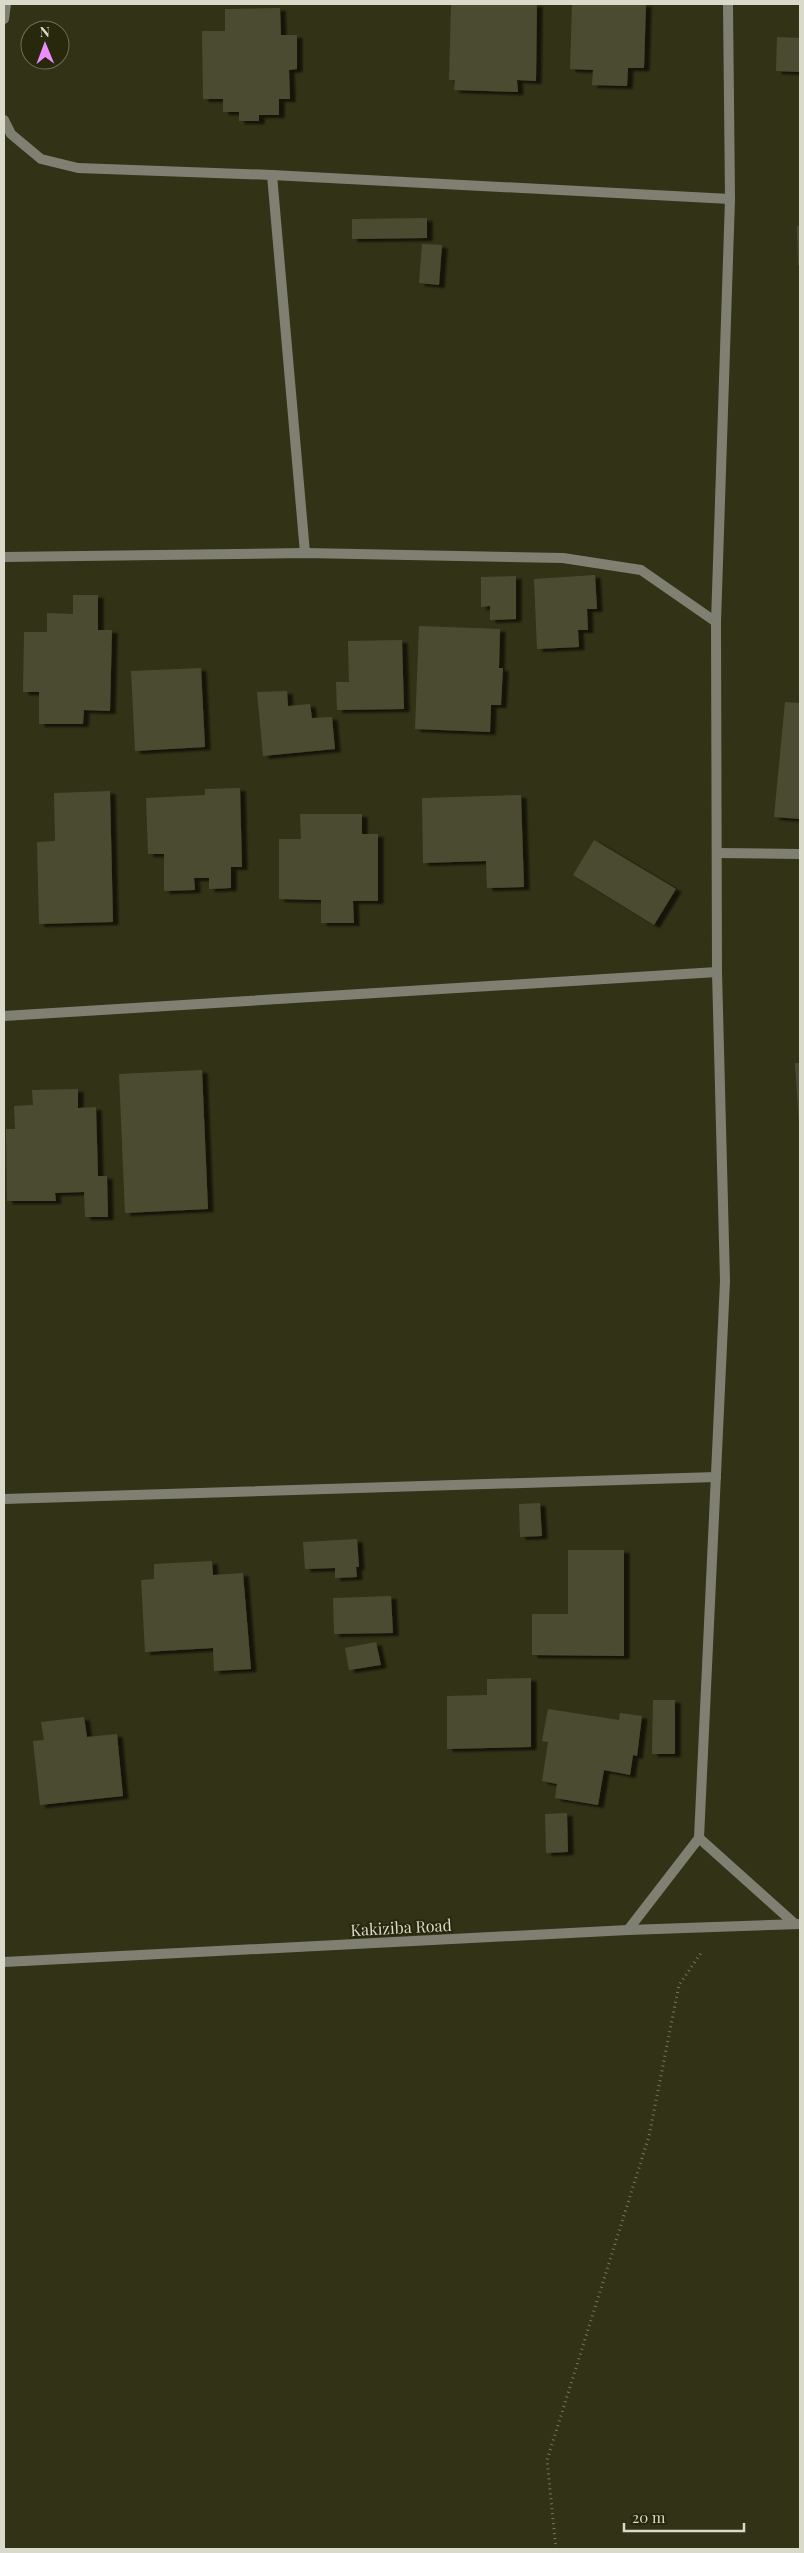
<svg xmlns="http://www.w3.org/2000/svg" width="804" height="2553" viewBox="0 0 804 2553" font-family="'Playfair Display',serif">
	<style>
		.building { fill: #4b4c30; filter: url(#shadow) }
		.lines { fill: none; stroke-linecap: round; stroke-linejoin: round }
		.path { stroke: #767760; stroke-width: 3; stroke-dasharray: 1 4; stroke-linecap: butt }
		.street { stroke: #7f8072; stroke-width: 10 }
		.labels { text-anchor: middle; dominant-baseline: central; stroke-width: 4; stroke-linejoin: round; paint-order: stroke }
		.street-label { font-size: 16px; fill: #d9daca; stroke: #27280c }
	</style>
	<defs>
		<filter id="shadow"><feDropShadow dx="5.5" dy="3" stdDeviation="1" flood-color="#0009"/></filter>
	</defs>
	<rect width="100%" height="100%" fill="#313216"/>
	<g class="building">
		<path d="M451 4H537L536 81 517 80 518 92 454 90 455 80H449Z"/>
		<path d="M572 4H646L644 68H628L627 86 592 85 593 70 570 69Z"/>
		<path d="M280 8 281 35H297V69L289 70 290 99H279V115H259V121H239V112H223V99H203L202 31H225V9Z"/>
		<path d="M777 37 800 38V72L776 71Z"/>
		<path d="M427 218V238L352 239V219Z"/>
		<path d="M797 226H800V265H798Z"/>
		<path d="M422 244 442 245 439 285 419 283Z"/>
		<path d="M595 575 597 609H587L588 630H578L579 647 537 649 534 579Z"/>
		<path d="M516 576V619L490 620V606L481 607V577Z"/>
		<path d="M73 595H98V630H112L110 711 84 710 83 724H39V692H23L24 632H47V613L73 614Z"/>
		<path d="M419 626 500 629 499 668H503L501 705H491L490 732 415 729Z"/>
		<path d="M402 640 404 709 337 710 336 682H349L348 641Z"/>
		<path d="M201 668 205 747 135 751 131 671Z"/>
		<path d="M287 691 288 706 310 704 312 718 332 717 335 749 263 756 257 692Z"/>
		<path d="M785 702 800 703V819L774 817Z"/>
		<path d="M240 788 242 867H231V888L209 889V878H194L195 890 164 891V854H148L146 798 205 795V789Z"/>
		<path d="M110 791 113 922 39 924 37 842 55 841 54 793Z"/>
		<path d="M521 795 524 887 487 888 486 861 423 863 422 798Z"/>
		<path d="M300 814H362V834H378V901H353L354 923H321V900L279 899V839H301Z"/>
		<path d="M594 840 676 889 654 925 573 875Z"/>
		<path d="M795 1063H800V1124H799Z"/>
		<path d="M202 1070 208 1209 125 1213 119 1074Z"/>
		<path d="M78 1089V1108L96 1107 98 1176H107L108 1217H85L84 1192 55 1193 56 1201H7L6 1129H15L14 1106 33 1105 32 1090Z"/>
		<path d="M540 1503 542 1536 520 1537 519 1504Z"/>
		<path d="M357 1539 359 1567H356L357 1577 335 1578V1568L305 1569 303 1542Z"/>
		<path d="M568 1550H624V1656L532 1655V1614H568Z"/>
		<path d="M212 1561 213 1575 243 1573 251 1669 214 1671 213 1648 145 1652 141 1580 154 1579V1564Z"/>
		<path d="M391 1596 393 1633 334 1634 333 1598Z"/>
		<path d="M376 1642 381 1665 349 1670 345 1648Z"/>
		<path d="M531 1678V1747L447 1749V1696L487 1695V1679Z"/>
		<path d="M653 1700H675V1754H652Z"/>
		<path d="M548 1709 619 1720 620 1713 642 1716 637 1756 633 1755 630 1775 604 1770 598 1805 555 1798 557 1784 542 1781 548 1742 542 1741Z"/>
		<path d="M84 1717 87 1737 117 1734 123 1796 40 1805 33 1741 44 1740 41 1722Z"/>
		<path d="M567 1813 568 1852 546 1853 545 1814Z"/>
	</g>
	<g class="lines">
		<path class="path" d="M556 2549 547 2460 649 2136 679 1985 701 1953"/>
		<g class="street">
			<path d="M4 19 6 4"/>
			<path d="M4 120 11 134 41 159 78 168 272 175 730 199"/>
			<path d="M272 175 305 553"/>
			<path d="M4 557 305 553 563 558 641 570 716 622"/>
			<path d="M717 853 800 854"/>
			<path d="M4 1016 717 972"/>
			<path d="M4 1499 716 1477"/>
			<path d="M699 1838 795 1924"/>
			<path d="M628 1930 699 1838 725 1281 717 972 716 622 730 199 728 4"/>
			<path d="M4 1962 628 1930 800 1924"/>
		</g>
	</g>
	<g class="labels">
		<g class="street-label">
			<text transform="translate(401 1927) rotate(-3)">Kakiziba Road</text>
		</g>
	</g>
	<rect width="804" height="2553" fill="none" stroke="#d9daca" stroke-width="10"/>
	<g transform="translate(45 45) rotate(359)"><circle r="24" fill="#27280c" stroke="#6e6f58"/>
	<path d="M0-4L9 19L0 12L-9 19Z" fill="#eb8dfc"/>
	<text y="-8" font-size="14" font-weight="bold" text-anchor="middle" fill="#d9daca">N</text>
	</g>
	<path d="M624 2523v8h120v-8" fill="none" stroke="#d9daca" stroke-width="2.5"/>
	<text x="632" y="2523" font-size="15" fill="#d9daca" stroke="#27280c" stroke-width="4" paint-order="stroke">20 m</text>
</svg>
